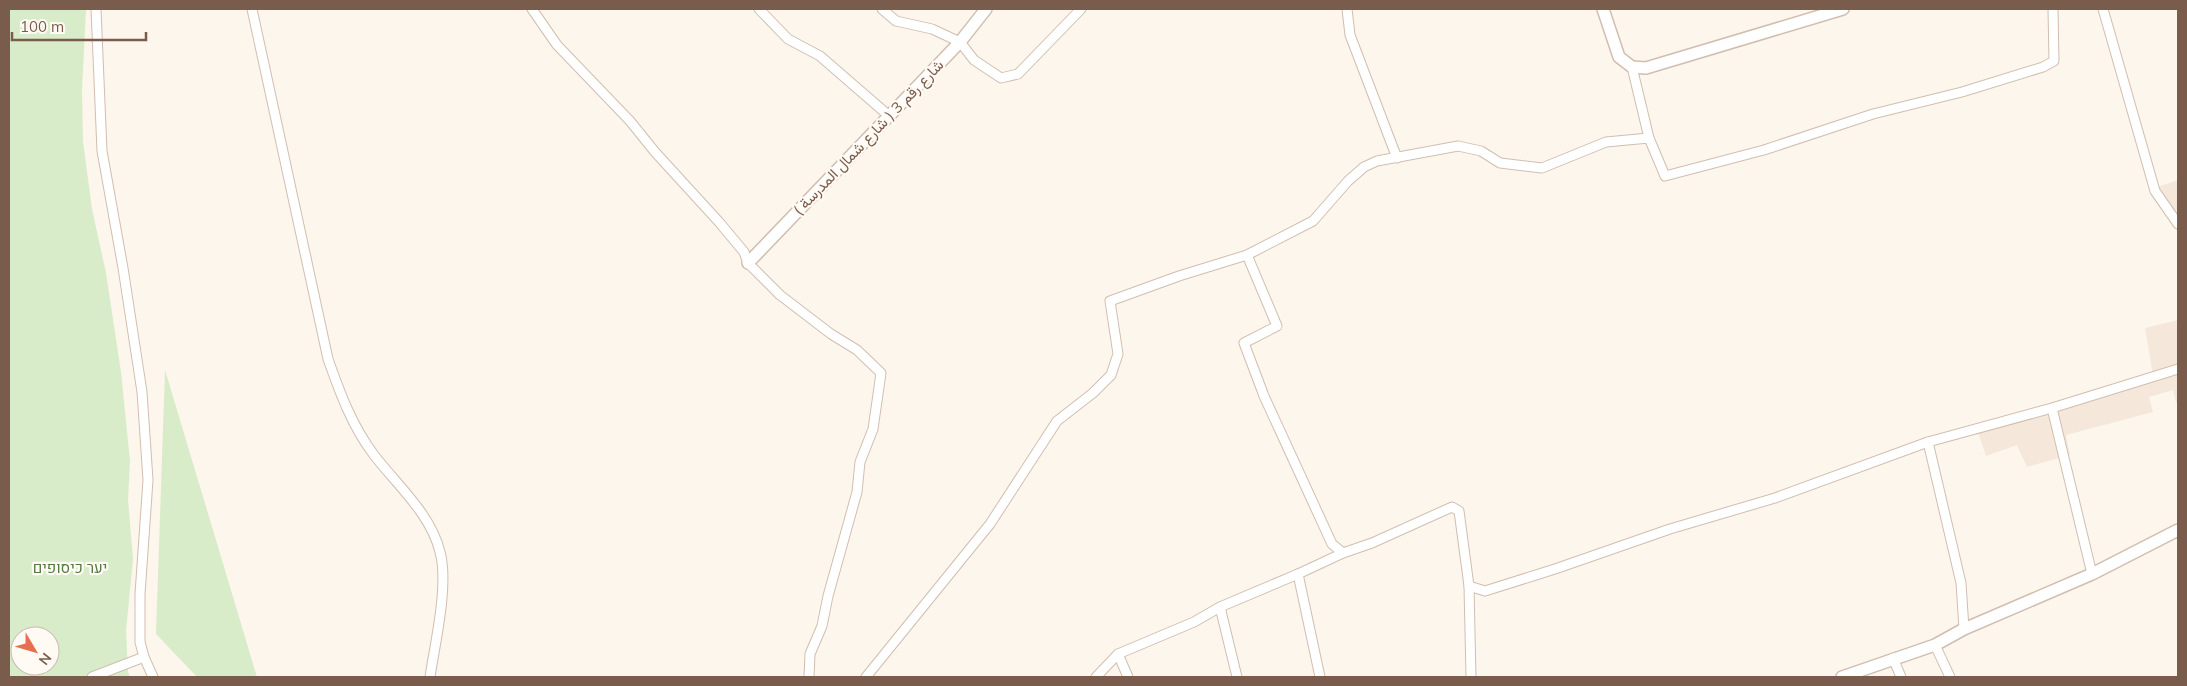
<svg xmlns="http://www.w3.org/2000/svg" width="2187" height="686" viewBox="0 0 2187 686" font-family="Mulish,Vazirmatn,Heebo,sans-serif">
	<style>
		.residential { fill: #f5e8da }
		.green { fill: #d8ecc9; fill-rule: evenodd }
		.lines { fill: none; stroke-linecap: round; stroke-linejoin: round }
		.minor-casing { stroke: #d1beb0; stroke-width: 11 }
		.tertiary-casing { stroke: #d1beb0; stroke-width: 14 }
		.minor { stroke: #fff; stroke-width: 9 }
		.tertiary { stroke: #fff; stroke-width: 11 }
		.labels { text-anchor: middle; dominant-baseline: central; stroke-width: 4.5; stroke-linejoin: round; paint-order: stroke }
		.street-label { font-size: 15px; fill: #7a5c4d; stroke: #fffaf3 }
		.park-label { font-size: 15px; fill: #537a41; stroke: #fffaf3 }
	</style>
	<rect width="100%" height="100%" fill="#fdf6ec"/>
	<g class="residential">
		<path d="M2178 180V234L2158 187Z"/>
		<path d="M2178 320V402L2176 403 2173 390 2149 397 2153 412 2066 435 2070 455 2027 467 2017 445 1986 456 1976 427 2153 376 2145 328Z"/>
	</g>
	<g class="green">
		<path d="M9 9H86L82 90 83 141 92 209 106 273 121 372 130 461 128 499 133 559 126 631 128 672 130 677H9ZM20 636H50V666H20Z"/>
		<path d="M165 370 257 677H197L156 634Z"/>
	</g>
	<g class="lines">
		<g class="minor-casing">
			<g id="minor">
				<path d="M96 9 102 151 123 268 142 392 148 480 140 594V642L144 657 153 677"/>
				<path d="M252 9 328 359C340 393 352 426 374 455 397 485 431 514 440 552 449 585 435 643 430 677"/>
				<path d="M532 9 557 45 630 121 655 152 719 222 744 252 748 263 780 295 831 334 857 350 881 373 873 429 860 462 857 492 828 596 822 626 810 654 809 677"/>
				<path d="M759 9 788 39 820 56 888 115"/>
				<path d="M882 9 896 21 932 29 960 42 974 60 1001 78 1018 74 1081 9"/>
				<path d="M1347 9 1350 35 1397 158"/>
				<path d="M2103 9 2155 191 2178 224"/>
				<path d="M1632 67 1649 138"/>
				<path d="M1247 255 1277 326 1244 343 1264 396 1332 544 1343 553 1372 543 1452 507 1459 511 1469 586 1471 677"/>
				<path d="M2052 408 2092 574"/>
				<path d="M1928 442 1961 583 1964 629"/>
				<path d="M1298 574 1320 677"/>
				<path d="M1469 586 1485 591 1555 569 1670 529 1775 498 1928 442 2052 408 2178 369"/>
				<path d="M1220 607 1237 677"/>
				<path d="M1935 645 1950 677"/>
				<path d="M1118 654 1128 677"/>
				<path d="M1893 658 1901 677"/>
				<path d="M92 677 144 657"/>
				<path d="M866 677 990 524 1057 421 1093 393 1111 375 1118 354 1110 301 1179 276 1247 255 1313 221 1348 181 1364 167 1377 161 1458 146 1481 151 1500 163 1542 168 1606 142 1649 138 1665 176 1764 150 1873 114 1962 92 2043 67 2054 61 2053 9"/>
				<path d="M1096 677 1118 654 1194 622 1220 607 1298 574 1343 553"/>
			</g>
		</g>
		<g class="tertiary-casing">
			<g id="tertiary">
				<path d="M1603 9 1619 57 1632 67 1646 68 1843 9"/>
				<path d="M748 263 960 42 986 9"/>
				<path d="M1842 677 1935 645 1964 629 2092 574 2178 530"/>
			</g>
		</g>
		<use href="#minor" class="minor"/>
		<use href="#tertiary" class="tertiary"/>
	</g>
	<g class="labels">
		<g class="street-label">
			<text transform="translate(868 137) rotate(-46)">شارع رقم 3 ( شارع شمال المدرسة )</text>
		</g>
		<g class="park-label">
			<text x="70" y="567">יער כיסופים</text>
		</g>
	</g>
	<rect width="2187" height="686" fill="none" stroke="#7a5c4d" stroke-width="20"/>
	<g transform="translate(35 651) rotate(128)"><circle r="24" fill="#fffaf3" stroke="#cabbb1"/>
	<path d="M0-4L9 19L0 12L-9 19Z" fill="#e76f51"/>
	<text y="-8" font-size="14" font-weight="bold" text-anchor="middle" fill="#7a5c4d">N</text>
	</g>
	<path d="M12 32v8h134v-8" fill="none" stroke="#7a5c4d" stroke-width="2.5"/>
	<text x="20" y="32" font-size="15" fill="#7a5c4d" stroke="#fffaf3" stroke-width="4" paint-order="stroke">100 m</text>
</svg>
